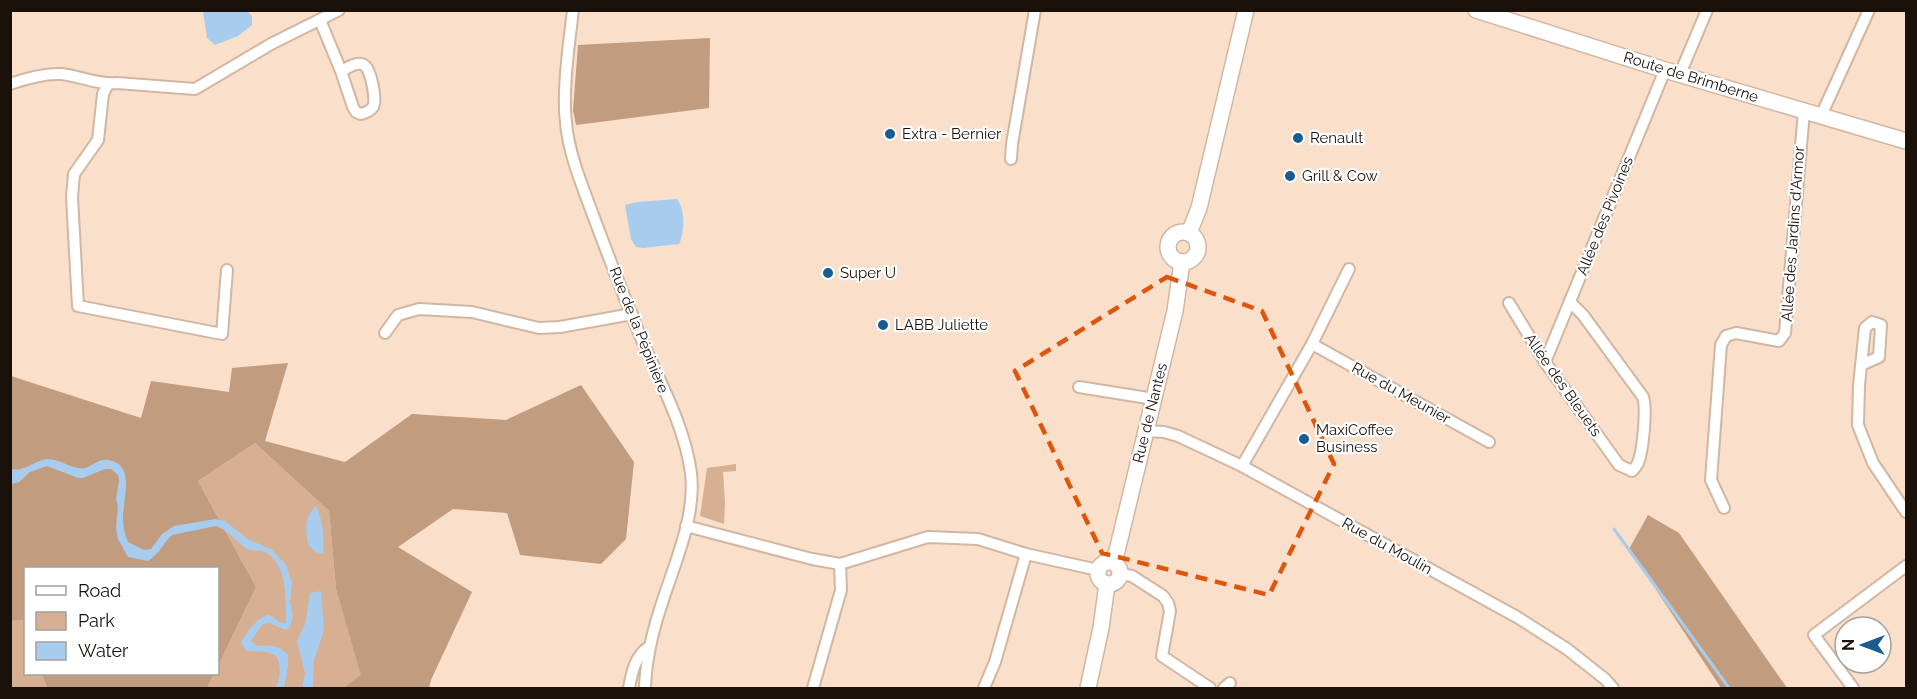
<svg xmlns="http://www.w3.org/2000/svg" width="1917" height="699" viewBox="0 0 1917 699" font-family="Raleway,sans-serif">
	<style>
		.green { fill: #d7af92 }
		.forest { fill: #c29c7f }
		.water { fill: #a8ccee }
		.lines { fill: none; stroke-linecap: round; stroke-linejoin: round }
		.stream { stroke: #a8ccee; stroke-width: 3 }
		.street-casing { stroke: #d1b7a3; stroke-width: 14 }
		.secondary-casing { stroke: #d1b7a3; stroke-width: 18 }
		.street { stroke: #fff; stroke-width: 10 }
		.secondary { stroke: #fff; stroke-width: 15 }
		.marked { fill: none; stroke: #de550c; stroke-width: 4.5; stroke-dasharray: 12 8; stroke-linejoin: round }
		.poi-dot { fill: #185c91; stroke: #fff; stroke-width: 2 }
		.labels { text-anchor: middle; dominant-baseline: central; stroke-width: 4.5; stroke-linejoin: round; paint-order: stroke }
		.street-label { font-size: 15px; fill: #1a110a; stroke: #fff }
		.poi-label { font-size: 15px; fill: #1a110a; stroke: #fff; text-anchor: start }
	</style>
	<rect width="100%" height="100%" fill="#fadfcb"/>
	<g class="green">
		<path d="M255 443 329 511 336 589 362 675 343 688H207L214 674H218V666L256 587 198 481Z"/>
		<path d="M736 464V471L723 472 725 502 724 524 700 516 707 468Z"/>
		<path d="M24 620 26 674H42L47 688H11V621Z"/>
	</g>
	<g class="forest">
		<path d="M710 38 709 108 576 125 573 110 578 45Z"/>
		<path d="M288 363 265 441 345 462 412 414 506 420 581 385 634 462 626 539 601 564 520 555 507 513 453 509 398 547 472 592 431 680 429 688H343L361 675 336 589 329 511 255 443 198 481 256 587 218 666V568H26L25 624 24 620 11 621V376L141 418 151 381 229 392 232 368Z"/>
		<path d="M1648 515 1679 533 1787 688H1721L1629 549Z"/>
		<path d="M42 674H214L207 688H47Z"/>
	</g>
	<g class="water">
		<path d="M203 11H247L252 16V25L238 36 215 45 207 38Z"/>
		<path d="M677 199C685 209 685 232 679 244L643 248 636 247 631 239 625 205 637 202Z"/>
		<path d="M47 459C59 459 67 466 78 468 90 471 96 458 108 460 137 464 122 501 123 520 123 527 125 535 128 542L144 550 151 549 162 534 174 526 215 519 225 521 249 540 271 549 286 565 292 583 290 602 293 616 290 627 286 630 269 623 262 625 251 641 257 646C270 645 278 644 288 655V666L284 688H276C280 678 282 666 276 656L267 652 246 651 241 642C247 632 258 616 270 615L281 623H286C285 599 289 566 265 552 259 549 252 552 247 549 236 542 230 531 216 526L172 535C163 543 159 555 148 561L128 557 118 539 116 528 118 506 116 499 119 481 118 475 111 469H105L83 478H78L47 466 30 472 19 482 11 484V469C25 472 33 461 47 459Z"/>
		<path d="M316 506C323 519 324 539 323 554L316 552 308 545C306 529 303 519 316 506Z"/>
		<path d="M321 591 324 631 314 660 313 688H302L305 673 297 641 305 624 310 593Z"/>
	</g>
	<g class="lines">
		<path class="stream" d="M1614 529 1729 688"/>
		<g class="street-casing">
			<g id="street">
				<path d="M573 10C569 44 562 91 566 123 569 155 582 185 593 215 609 258 626 302 644 345 662 386 685 428 691 473 696 515 676 560 663 600 653 629 646 658 645 688"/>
				<path d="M320 20 341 71 353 107 356 112 361 114C365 113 370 111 373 107 377 101 371 69 364 65 358 61 347 68 341 71"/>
				<path d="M1680 74 1707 10"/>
				<path d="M10 84C27 78 44 73 61 74 80 76 99 85 117 83L195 89 271 44 339 10"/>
				<path d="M108 84 103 94 98 140 74 174 72 197 78 306 222 334 227 270"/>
				<path d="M1821 116 1869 10"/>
				<path d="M1011 159 1012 144 1035 10"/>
				<path d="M1509 303 1545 362 1619 465 1632 471C1634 469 1637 465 1638 463 1643 451 1647 409 1643 397L1583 315 1570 302"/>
				<path d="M385 333 398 315 419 309 472 312 539 328 560 327 632 314"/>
				<path d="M1312 344 1349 269"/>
				<path d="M1545 362 1665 70"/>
				<path d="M1861 365 1879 357 1881 325 1872 322 1865 328 1859 385 1858 425 1873 463 1906 512"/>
				<path d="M1079 387 1154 399"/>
				<path d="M1146 431 1164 432 1178 436 1242 466 1517 617 1567 649 1605 679 1613 688"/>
				<path d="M1242 466 1312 344 1489 442"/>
				<path d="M1724 508 1711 480 1721 345 1726 336 1736 333 1779 341 1785 333 1804 111"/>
				<path d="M686 526 812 559 840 564 928 537 978 539 1026 554 1098 570"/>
				<path d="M1120 574 1132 576 1163 596 1168 603 1170 611 1162 656 1210 688"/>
				<path d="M629 688C632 672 635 656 649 647"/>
				<path d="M813 688 841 590 840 564"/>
				<path d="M984 688 995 662 1026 554"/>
				<path d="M1224 688 1230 683"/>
				<path d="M1853 688 1814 635 1906 566"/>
			</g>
		</g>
		<g class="secondary-casing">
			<g id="secondary">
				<path d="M1476 10 1665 70 1906 141"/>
				<circle cx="1183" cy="247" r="15"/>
				<path d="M1189 233 1199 208 1246 10"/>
				<circle cx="1109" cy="573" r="11"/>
				<path d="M1112 562 1117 551 1175 311 1182 262"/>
				<path d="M1088 688 1101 628 1107 584"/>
			</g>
		</g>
		<use href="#street" class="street"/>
		<use href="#secondary" class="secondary"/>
	</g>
	<path class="marked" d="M1167 277 1262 311 1334 464 1269 595 1102 553 1015 371Z"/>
	<g class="poi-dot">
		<circle cx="890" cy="134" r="6"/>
		<circle cx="1298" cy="138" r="6"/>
		<circle cx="1290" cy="176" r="6"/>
		<circle cx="828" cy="273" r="6"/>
		<circle cx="883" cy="325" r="6"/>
		<circle cx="1304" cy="439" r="6"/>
	</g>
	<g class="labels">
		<g class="street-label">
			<text transform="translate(1691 77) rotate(17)">Route de Brimberne</text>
			<text transform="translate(1605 216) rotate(-68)">Allée des Pivoines</text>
			<text transform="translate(1793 234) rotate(-86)">Allée des Jardins d'Armor</text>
			<text transform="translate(639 330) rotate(68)">Rue de la Pépinière</text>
			<text transform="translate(1563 385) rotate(55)">Allée des Bleuets</text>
			<text transform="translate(1401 393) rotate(29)">Rue du Meunier</text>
			<text transform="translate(1150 413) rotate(-76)">Rue de Nantes</text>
			<text transform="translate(1387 546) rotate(29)">Rue du Moulin</text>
		</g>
		<g class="poi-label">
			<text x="902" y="134">Extra - Bernier</text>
			<text x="1310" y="138">Renault</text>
			<text x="1302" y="176">Grill &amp; Cow</text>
			<text x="840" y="273">Super U</text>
			<text x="895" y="325">LABB Juliette</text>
			<text x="1316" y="430">MaxiCoffee<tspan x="1316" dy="17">Business</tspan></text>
		</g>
	</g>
	<rect width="1917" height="699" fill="none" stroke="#1a110a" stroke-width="24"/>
	<rect x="24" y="567" width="195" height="108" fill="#ffffff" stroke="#a3a09d" stroke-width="1.5"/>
	<rect x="36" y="586" width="30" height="9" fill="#ffffff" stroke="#a3a09d" stroke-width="1.5"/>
	<text x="78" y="597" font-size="18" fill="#1a110a">Road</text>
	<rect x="36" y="612" width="30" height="18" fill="#d7af92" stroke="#a3a09d" stroke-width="1.5"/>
	<text x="78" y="627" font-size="18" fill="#1a110a">Park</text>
	<rect x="36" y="642" width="30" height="18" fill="#a8ccee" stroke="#a3a09d" stroke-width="1.5"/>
	<text x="78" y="657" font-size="18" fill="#1a110a">Water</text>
	<g transform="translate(1863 645) rotate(270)"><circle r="28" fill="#ffffff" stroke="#a3a09d" stroke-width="1.5"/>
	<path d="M0-4.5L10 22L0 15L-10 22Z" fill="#185c91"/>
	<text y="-9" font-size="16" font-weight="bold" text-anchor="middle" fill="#1a110a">N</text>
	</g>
</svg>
